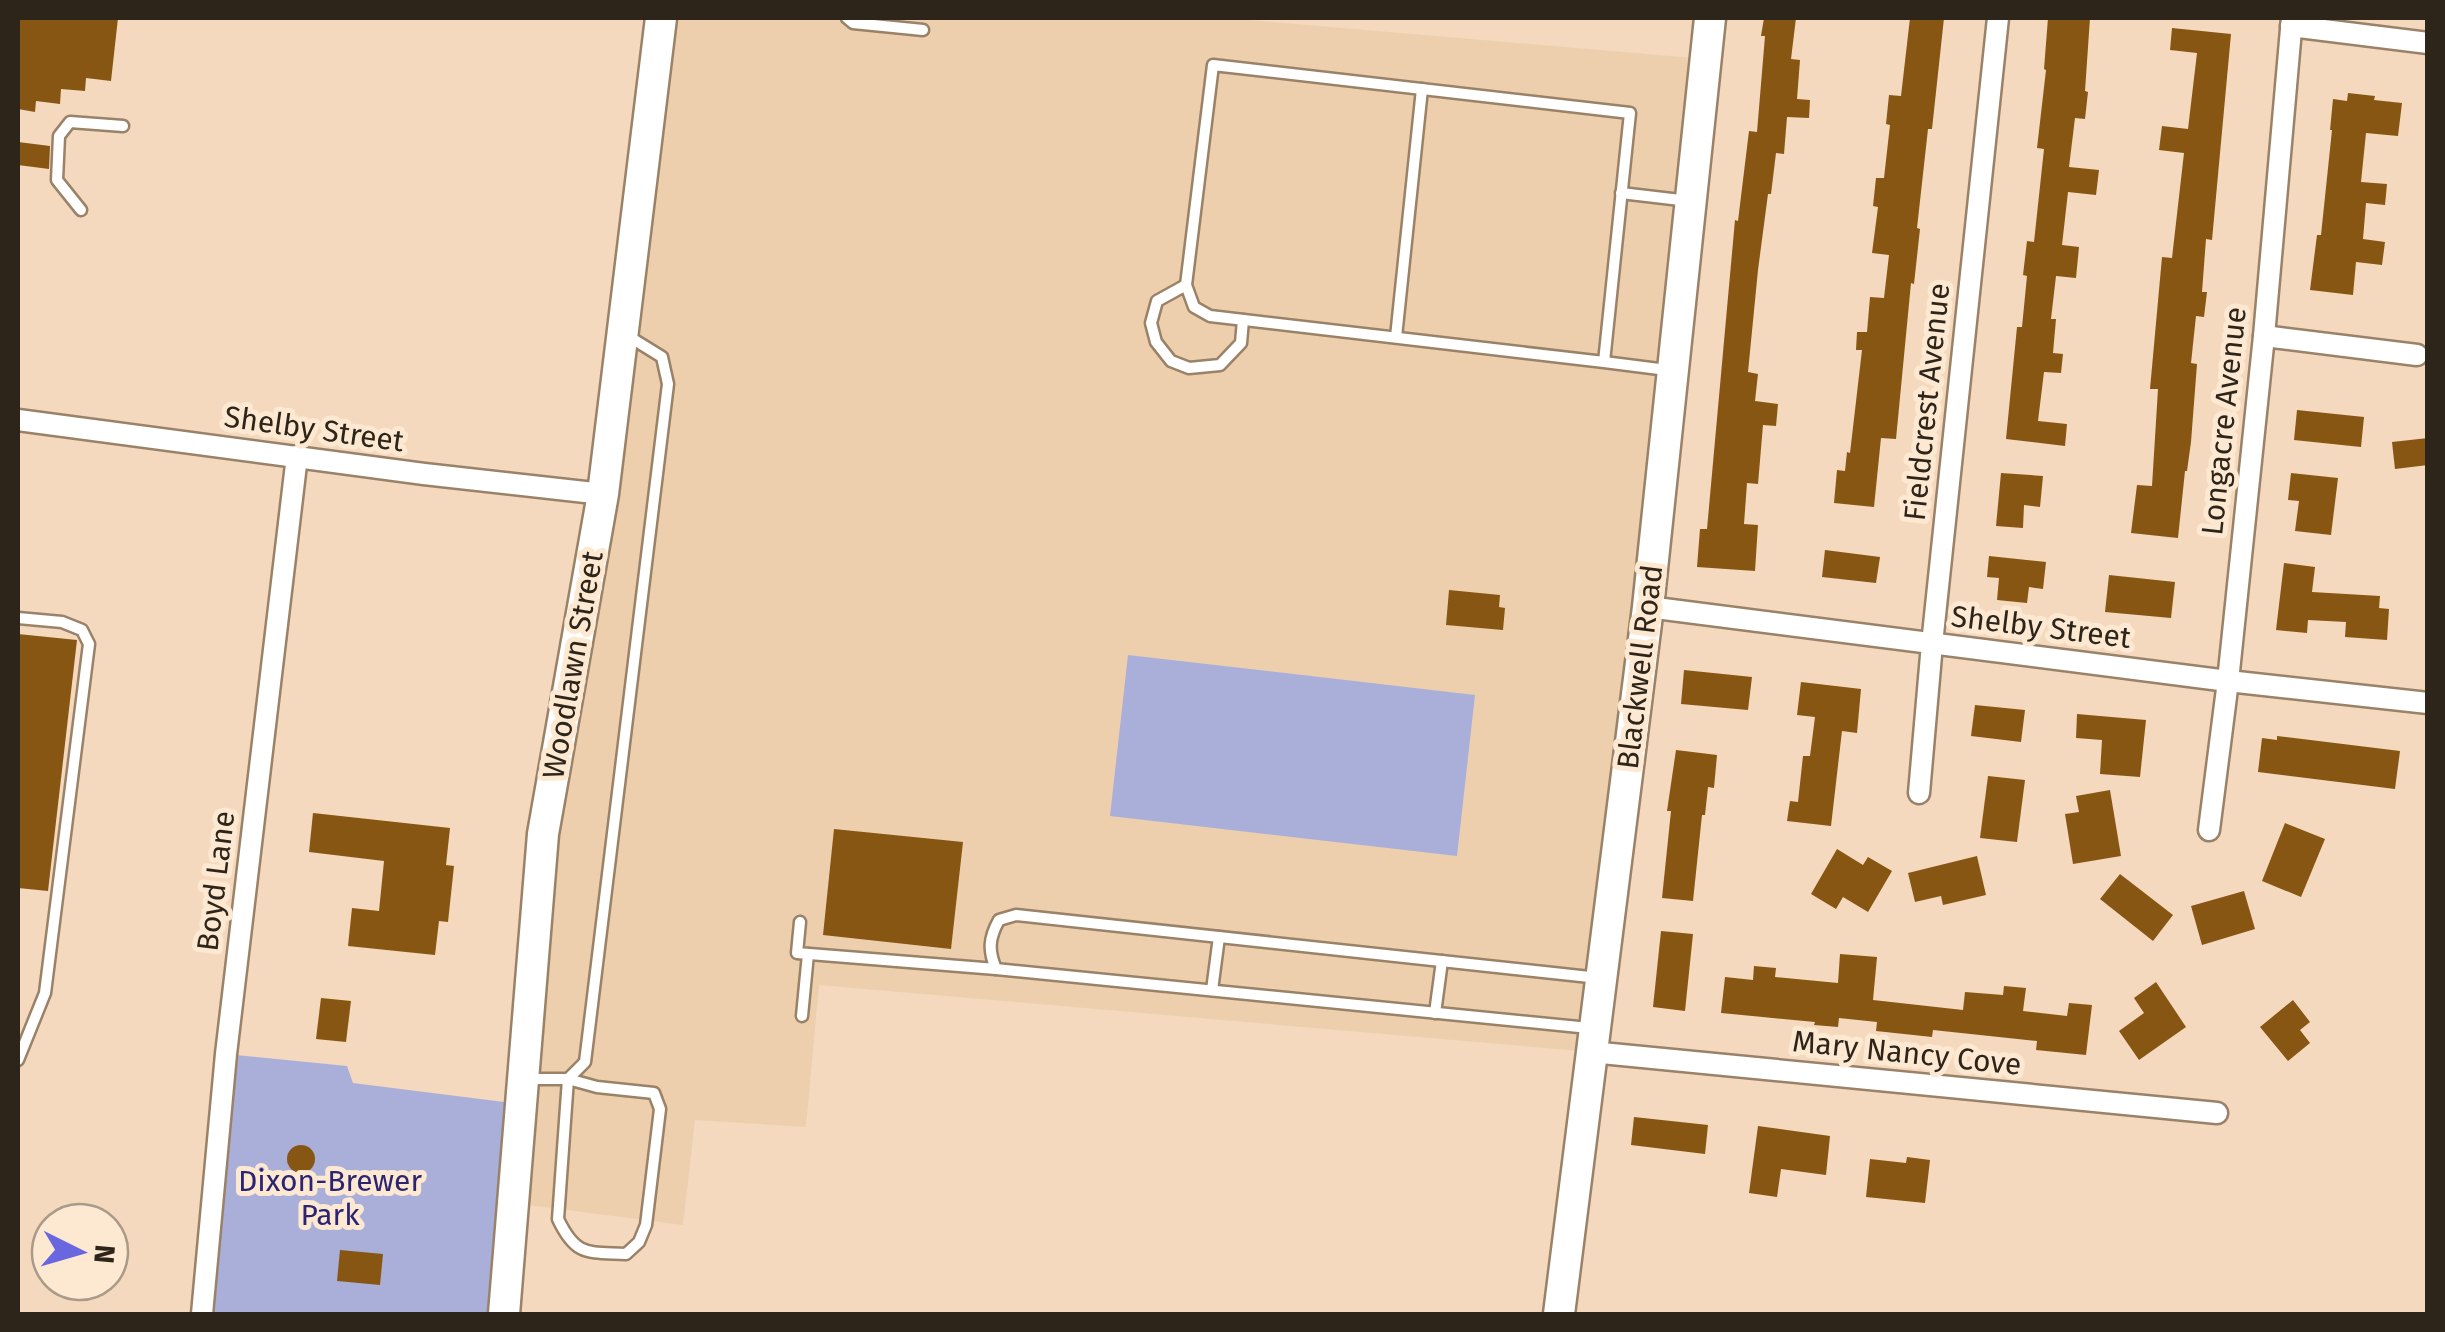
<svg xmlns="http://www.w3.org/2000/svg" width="2445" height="1332" viewBox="0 0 2445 1332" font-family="'Fira Sans',sans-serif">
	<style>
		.built { fill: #eecfad }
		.green { fill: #aaafda }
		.building { fill: #875612 }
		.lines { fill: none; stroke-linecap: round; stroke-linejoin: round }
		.lane-casing { stroke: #998268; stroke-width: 15 }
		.street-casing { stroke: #998268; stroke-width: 25 }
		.secondary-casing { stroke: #998268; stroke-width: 35 }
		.lane { stroke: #fff; stroke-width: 10 }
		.street { stroke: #fff; stroke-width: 20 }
		.secondary { stroke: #fff; stroke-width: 30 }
		.labels { text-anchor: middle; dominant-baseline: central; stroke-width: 10; stroke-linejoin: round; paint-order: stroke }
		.street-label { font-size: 30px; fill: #2e251a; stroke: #fde8d1 }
		.park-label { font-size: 30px; fill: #2a2473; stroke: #fde8d1 }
	</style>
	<rect width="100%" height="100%" fill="#f4d9be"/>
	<path class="built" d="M661 18H1226L1706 59 1591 1052 819 985 806 1127 695 1120 683 1225 512 1203 543 834Z"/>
	<g class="green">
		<path d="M1128 655 1475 695 1457 856 1110 816Z"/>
		<path d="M226 1054 347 1066 353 1083 520 1104 505 1314H202Z"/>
	</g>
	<g class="building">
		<path d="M18 18H118L111 81 86 78 85 91 61 89 60 104 36 101 35 112 18 109Z"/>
		<path d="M1764 18H1796L1791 59 1800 60 1797 99 1810 100 1809 118 1787 117 1784 154 1776 153 1771 194H1768L1758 270 1748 372 1758 374 1755 401 1778 404 1776 426 1763 425 1758 484 1747 483 1744 524 1758 525 1755 571 1697 567 1700 529H1707L1735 220 1738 221 1749 131 1757 132 1765 36H1761Z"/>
		<path d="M1910 18H1944L1932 129H1928L1917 228 1920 229 1914 284 1911 283 1896 439 1881 438 1874 507 1834 503 1837 470 1845 471 1847 452 1850 453 1862 350H1856L1857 332H1867L1870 297 1884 298 1889 255 1872 253 1878 207 1873 206 1876 178H1884L1890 125 1886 124 1889 95 1901 96Z"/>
		<path d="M2048 18H2090L2085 91 2088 92 2085 119 2075 118 2069 167 2099 170 2096 195 2068 192 2062 245 2079 247 2076 278 2056 276 2051 319H2056L2053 353 2063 354 2061 373 2044 372 2038 421 2067 424 2065 446 2006 439 2017 327H2022L2027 276 2023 275 2027 241 2034 242 2044 149 2037 148 2046 70 2044 69Z"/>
		<path d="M2172 28 2231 34 2212 240 2206 239 2202 292H2207L2204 317 2196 316 2191 363 2197 364 2191 442 2187 471H2185L2178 538 2131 533 2137 485 2152 486 2158 389H2150L2162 257 2172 258 2184 153 2159 150 2162 126 2188 129 2197 53 2170 50Z"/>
		<path d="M2348 93 2375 96 2374 100 2402 103 2398 136 2366 133 2361 182 2387 184 2385 205 2366 203 2363 239 2385 242 2382 265 2356 262 2353 295 2310 290 2317 235H2321L2332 130H2330L2333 99 2347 101Z"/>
		<path d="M18 142 50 146 49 169 18 165Z"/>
		<path d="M2297 410 2364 417 2361 447 2294 440Z"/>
		<path d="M2428 438V465L2395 469 2392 442Z"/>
		<path d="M2001 473 2043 476 2040 507 2024 505 2023 528 1996 526Z"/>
		<path d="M2291 473 2338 478 2331 535 2295 531 2299 501 2288 500Z"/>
		<path d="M1825 550 1880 557 1876 583 1822 577Z"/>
		<path d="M1989 556 2046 562 2043 589 2029 587 2027 603 1997 600 1999 578 1987 577Z"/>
		<path d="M2284 563 2315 567 2312 592 2380 596 2379 608 2389 609 2387 640 2345 637 2346 622 2308 620 2307 633 2276 630Z"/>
		<path d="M2109 575 2175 582 2171 618 2105 612Z"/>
		<path d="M1449 590 1500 595 1499 607 1505 608 1503 630 1446 625Z"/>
		<path d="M18 634 77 640 48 891 18 888Z"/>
		<path d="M1684 670 1752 677 1748 710 1681 704Z"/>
		<path d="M1801 682 1861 689 1857 733 1842 731 1831 826 1787 821 1790 801 1798 802 1803 756H1810L1815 717 1797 715Z"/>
		<path d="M1975 705 2025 710 2021 742 1971 736Z"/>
		<path d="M2077 714 2146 720 2140 777 2100 774 2102 740 2076 738Z"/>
		<path d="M2277 736 2400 751 2395 789 2258 772 2262 738 2277 740Z"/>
		<path d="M1676 750 1717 755 1714 788 1708 787 1705 815H1702L1693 901 1662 898 1671 811H1667Z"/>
		<path d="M1988 776 2025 780 2017 842 1980 838Z"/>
		<path d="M2110 790 2121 856 2073 864 2065 814 2079 812 2076 796Z"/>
		<path d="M313 813 450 828 446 865 454 866 448 922 439 921 435 955 348 946 352 908 379 911 384 861 309 852Z"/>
		<path d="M2285 823 2325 839 2301 897 2262 881Z"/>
		<path d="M834 829 963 842 951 949 823 935Z"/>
		<path d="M1837 849 1863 865 1868 857 1892 871 1868 912 1843 897 1836 909 1811 894Z"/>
		<path d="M1977 856 1986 895 1943 905 1941 896 1915 902 1908 873Z"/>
		<path d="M2120 874 2173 915 2153 941 2100 899Z"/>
		<path d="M2244 891 2255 929 2202 945 2191 906Z"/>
		<path d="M1661 931 1693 934 1685 1011 1653 1007Z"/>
		<path d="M1840 954 1877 957 1873 1000 1963 1010 1965 992 2003 995 2004 986 2026 988 2023 1011 2067 1016 2069 1003 2092 1005 2086 1055 2036 1050 2037 1041 1933 1030 1932 1037 1876 1031 1877 1022 1839 1018 1838 1027 1814 1025 1815 1022 1721 1013 1725 977 1753 980 1754 966 1776 968 1775 977 1838 983Z"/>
		<path d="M2156 982 2186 1027 2139 1060 2119 1031 2144 1013 2134 998Z"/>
		<path d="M321 998 351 1001 346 1042 316 1039Z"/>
		<path d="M2293 1000 2310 1022 2300 1030 2310 1043 2288 1061 2260 1027Z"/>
		<path d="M1634 1117 1708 1125 1705 1154 1631 1145Z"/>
		<path d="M1758 1126 1830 1136 1826 1175 1781 1169 1777 1197 1749 1193Z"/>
		<circle cx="301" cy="1159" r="14"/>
		<path d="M1907 1157 1930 1160 1925 1203 1866 1197 1870 1159 1906 1163Z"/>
		<path d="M340 1250 383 1254 380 1285 337 1281Z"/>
	</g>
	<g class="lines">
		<g class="lane-casing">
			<g id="lane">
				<path d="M847 18 853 23 923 30"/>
				<path d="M1621 193 1689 201"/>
				<path d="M81 210 57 180 59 136 70 122 123 126"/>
				<path d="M1186 285 1157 301 1151 323 1156 342 1171 361 1189 368 1220 365 1241 343 1243 320"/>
				<path d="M1396 337 1422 89"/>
				<path d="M1604 362 1210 316 1194 307 1186 285 1213 65 1630 113 1604 362 1667 370"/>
				<path d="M18 618 62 622 82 630 89 644 45 993 18 1060"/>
				<path d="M800 922 797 953 996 969"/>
				<path d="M1212 990 1219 937"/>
				<path d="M1435 1013 1442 961"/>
				<path d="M802 1016 808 954"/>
				<path d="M1589 1028 996 969C988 950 989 938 999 920L1016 915 1599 978"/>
				<path d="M525 1079H568L585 1062 668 384 662 357 628 336"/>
				<path d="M568 1079 597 1087 654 1093 660 1109 646 1225 639 1242 626 1254C588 1252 576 1257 558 1219Z"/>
			</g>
		</g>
		<g class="street-casing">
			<g id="street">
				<path d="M2291 26 2428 43"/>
				<path d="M2264 336 2417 355"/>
				<path d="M18 420 424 474 603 494"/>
				<path d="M1648 607 2228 681 2428 703"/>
				<path d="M1919 793 1932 644 1998 18"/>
				<path d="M2209 830 2228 681 2264 336 2292 18"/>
				<path d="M1591 1052 2217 1113"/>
				<path d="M202 1314 226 1054 297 456"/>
			</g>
		</g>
		<g class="secondary-casing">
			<g id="secondary">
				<path d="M504 1314 543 834 603 494 661 18"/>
				<path d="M1559 1314 1648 607 1710 18"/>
			</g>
		</g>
		<use href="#lane" class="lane"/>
		<use href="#street" class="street"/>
		<use href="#secondary" class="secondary"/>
	</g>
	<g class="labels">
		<g class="street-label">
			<text transform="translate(1927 402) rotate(-84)">Fieldcrest Avenue</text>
			<text transform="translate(2224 421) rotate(-84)">Longacre Avenue</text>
			<text transform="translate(314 429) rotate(8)">Shelby Street</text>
			<text transform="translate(2041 627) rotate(7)">Shelby Street</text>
			<text transform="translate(573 665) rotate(-80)">Woodlawn Street</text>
			<text transform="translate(1640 667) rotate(-83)">Blackwell Road</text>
			<text transform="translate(216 881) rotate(-83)">Boyd Lane</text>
			<text transform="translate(1907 1053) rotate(6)">Mary Nancy Cove</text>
		</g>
		<g class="park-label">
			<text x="330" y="1181">Dixon-Brewer<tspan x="330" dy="34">Park</tspan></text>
		</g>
	</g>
	<rect width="2445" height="1332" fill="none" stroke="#2e251a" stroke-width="40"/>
	<g transform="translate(80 1252) rotate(95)"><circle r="48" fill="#fde8d1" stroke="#aa9a88" stroke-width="2.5"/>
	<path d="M0-8L18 38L0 25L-18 38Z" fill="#6867e0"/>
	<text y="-15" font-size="28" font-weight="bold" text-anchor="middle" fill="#2e251a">N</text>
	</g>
</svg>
